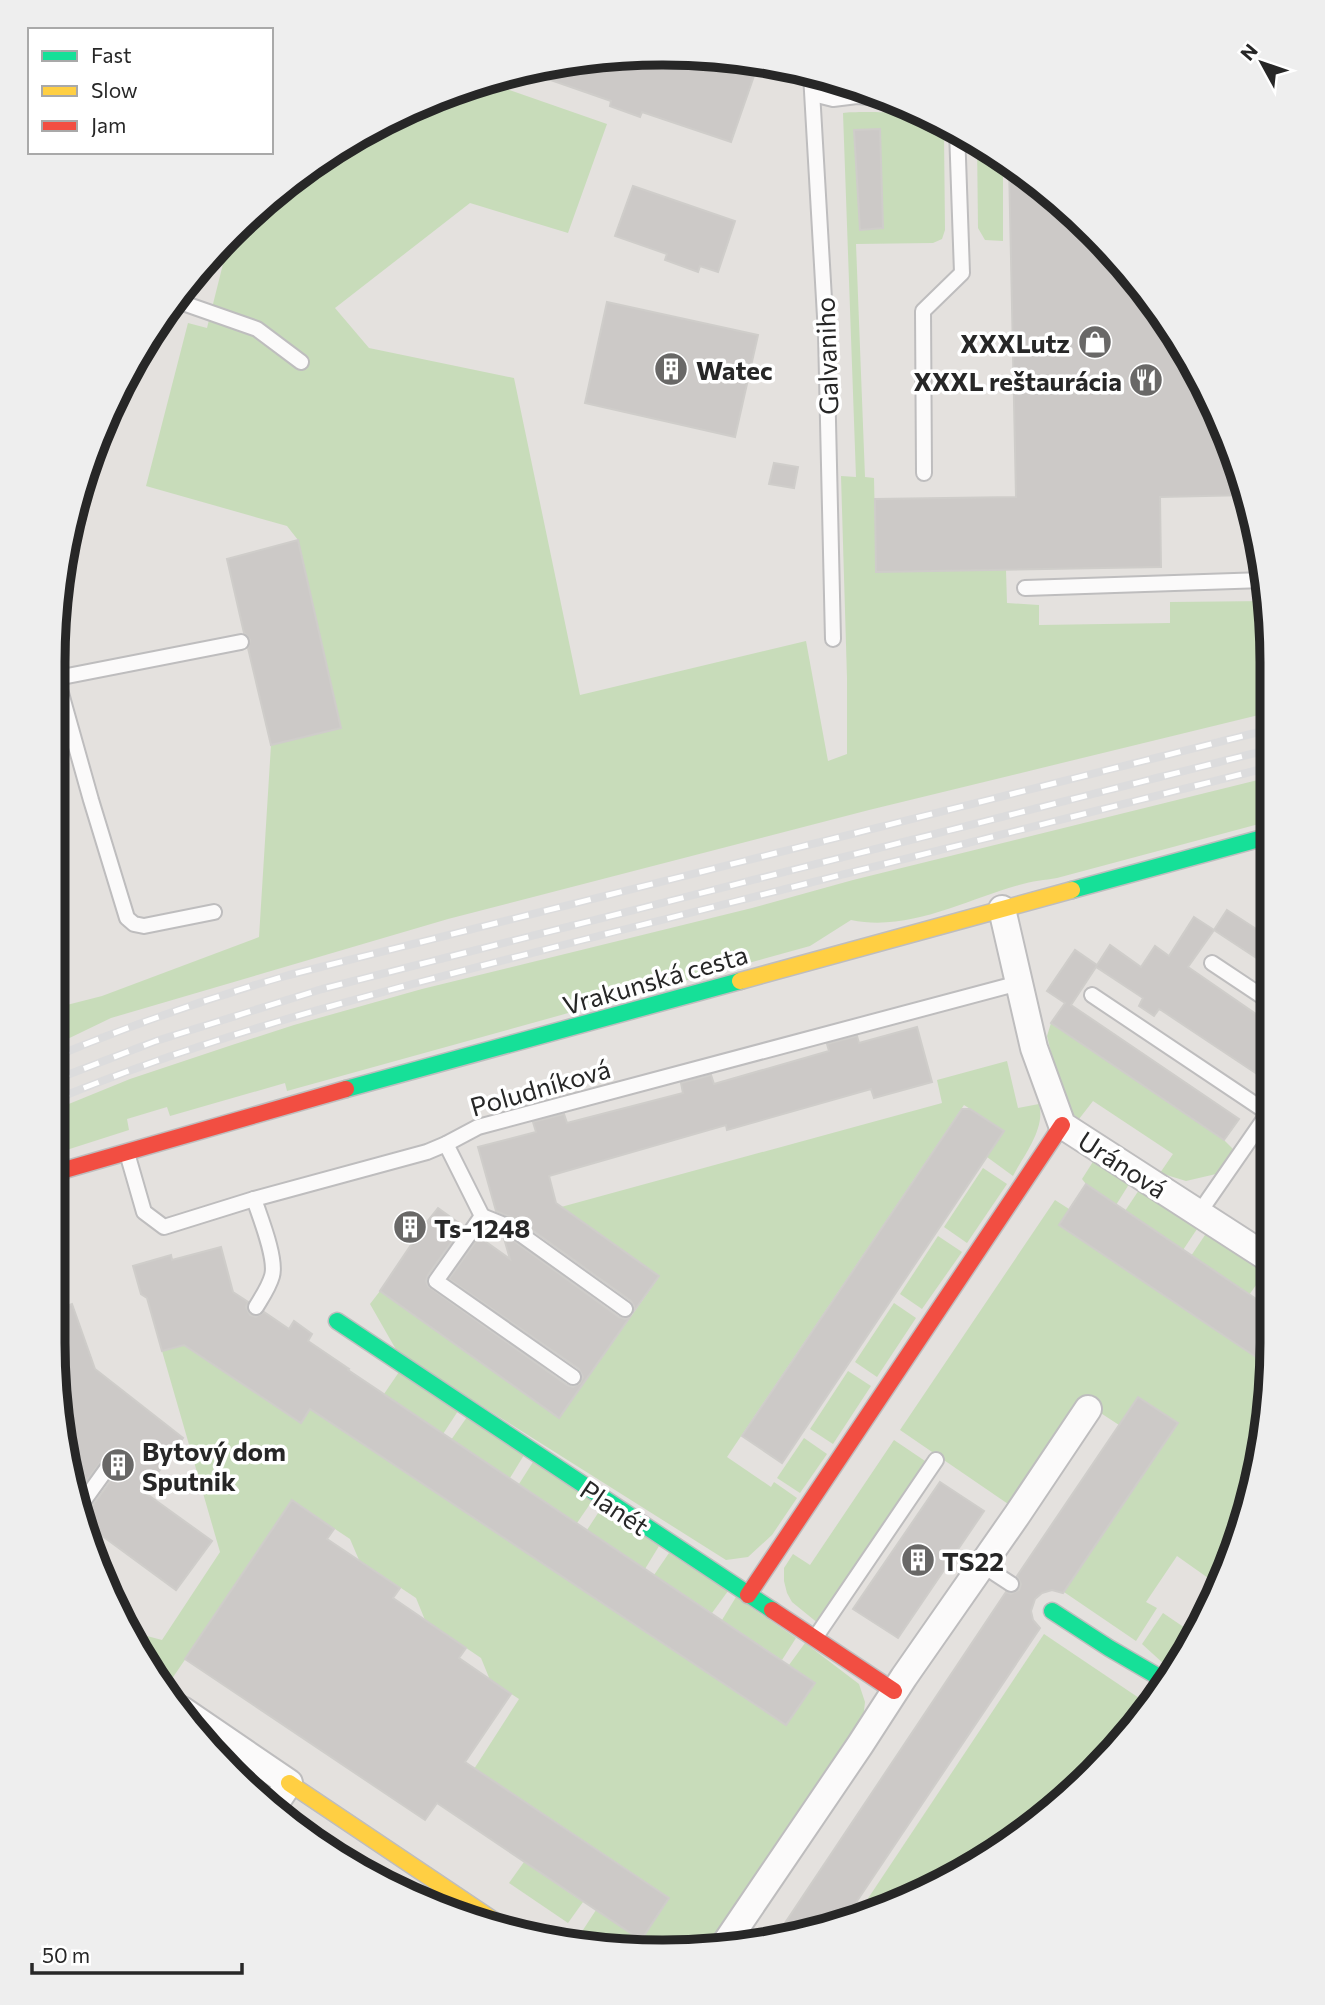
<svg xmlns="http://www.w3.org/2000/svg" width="1325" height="2005" viewBox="0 0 1325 2005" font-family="Commissioner,sans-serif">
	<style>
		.green { fill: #c8dcba }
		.building { fill: #ccc9c7; stroke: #cfcdca; stroke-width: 2 }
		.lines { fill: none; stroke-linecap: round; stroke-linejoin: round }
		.lane-casing { stroke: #bebdbe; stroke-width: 18 }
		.street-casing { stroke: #bebdbe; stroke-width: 30 }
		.fast-casing { stroke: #bebdbe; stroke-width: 19 }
		.slow-casing { stroke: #bebdbe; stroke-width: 19 }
		.jam-casing { stroke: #bebdbe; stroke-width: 19 }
		.lane { stroke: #fbfafa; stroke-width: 14 }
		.street { stroke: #fbfafa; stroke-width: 26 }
		.fast { stroke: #16e098; stroke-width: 16 }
		.slow { stroke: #ffcf43; stroke-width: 16 }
		.jam { stroke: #f24e42; stroke-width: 16 }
		.rail-casing { stroke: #dcdcdd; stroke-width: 8 }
		.rail { stroke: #fff; stroke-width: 5; stroke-dasharray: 16; stroke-linecap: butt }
		.labels { text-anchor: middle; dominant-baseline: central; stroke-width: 7; stroke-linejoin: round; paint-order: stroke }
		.poi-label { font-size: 26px; font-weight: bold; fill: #272727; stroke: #fff; text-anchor: start }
		.street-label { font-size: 26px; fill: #272727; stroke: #fff }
		.rim { fill: none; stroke: #272727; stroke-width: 9 }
	</style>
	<rect width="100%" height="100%" fill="#e4e1de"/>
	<g class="green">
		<path d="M484 81 607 124 568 233 470 203 335 308 369 348 514 378 580 695 806 641 828 761 847 754V678L841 476 856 477 843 113C858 111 918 112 930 118 938 122 941 127 944 134L945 230 942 239 933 243 856 244 865 477 874 478 876 572 1006 570 1007 603 1039 605V625L1170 623V602L1268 601 1271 623V712L869 810 448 919 111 1018 55 1045V1008L102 996 259 937 271 745 341 727 298 540 287 526 146 486 188 323 207 328 230 236 291 178 393 115Z"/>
		<path d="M977 141 1003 159V241L985 240 978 228Z"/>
		<path d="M1270 777V821L1057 878C1045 880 1032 881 1019 885 965 900 909 932 851 920L810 946 287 1091 285 1083 170 1116 167 1107 127 1119 129 1130 54 1154V1110L130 1079 232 1045 294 1025 422 989 752 908 853 880Z"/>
		<path d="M1051 1023 1224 1140 1233 1149 1216 1174 1186 1181 1160 1173 1173 1154 1093 1101 1079 1119 1065 1108 1047 1036Z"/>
		<path d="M1007 1061 1018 1108 1039 1104C1046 1128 1024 1155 1013 1176L987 1157 1004 1131 964 1105 727 1457 771 1487 774 1482 797 1498 772 1535 748 1557 726 1560 398 1353 370 1304 380 1291 559 1418 659 1277 561 1207 942 1103 937 1080Z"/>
		<path d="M1096 1157 1131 1181 1116 1205 1086 1184 1082 1179Z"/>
		<path d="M983 1168 1007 1184 967 1243 944 1227Z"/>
		<path d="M1141 1187 1199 1226 1183 1250 1125 1211Z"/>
		<path d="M1055 1200 1069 1209 1059 1225 1268 1365 1267 1423 1218 1585 1177 1556 1146 1602 1157 1608 1136 1641 1064 1592 1178 1423 1138 1397 1119 1425 1093 1408 1011 1506 900 1430Z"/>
		<path d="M1207 1232 1266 1271 1249 1295 1191 1256Z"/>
		<path d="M938 1236 962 1252 922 1309 900 1294Z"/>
		<path d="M894 1303 916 1318 877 1377 855 1362Z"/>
		<path d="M208 1337V1361L301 1423 312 1407 318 1414 786 1725 815 1683 789 1665 805 1643 859 1684 865 1702 863 1719 718 1945 622 1951 599 1946 581 1933 596 1910 641 1940 668 1898 474 1769 519 1699 490 1680 481 1658 425 1620 416 1598 359 1560 350 1539 293 1501 165 1689 156 1682 139 1648 147 1636 162 1640 220 1552 162 1351Z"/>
		<path d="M848 1371 871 1386 833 1444 810 1429Z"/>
		<path d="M399 1372 458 1411 443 1434 384 1394Z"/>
		<path d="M467 1417 524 1455 510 1478 451 1440Z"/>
		<path d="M804 1438 827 1454 800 1493 777 1478Z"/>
		<path d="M894 1440 928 1463 819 1624 792 1602 787 1593 784 1581V1568L793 1554 810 1565Z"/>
		<path d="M533 1462 592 1501 577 1523 519 1484Z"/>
		<path d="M602 1507 659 1546 645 1569 587 1530Z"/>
		<path d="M669 1553 728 1591 712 1613 654 1575Z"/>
		<path d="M736 1597 796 1638 782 1660 722 1620Z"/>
		<path d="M1163 1613 1188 1630 1164 1664 1142 1644Z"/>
		<path d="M1044 1634 1148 1704 1121 1745 968 1871 859 1912Z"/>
		<path d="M524 1862 583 1902 568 1923 509 1883Z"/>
	</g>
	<g class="building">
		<path d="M623 54 719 57 756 70 731 142 642 112 640 117 610 106 611 101 522 70Z"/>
		<path d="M880 129 883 228 860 230 854 130Z"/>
		<path d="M1009 164 1065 204 1147 291 1210 393 1248 495 1160 497 1161 567 876 572 875 499 1016 497Z"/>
		<path d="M633 186 735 221 718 272 700 266 698 272 665 260 667 254 615 236Z"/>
		<path d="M607 302 758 335 735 437 585 403Z"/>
		<path d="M774 463 798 467 794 488 769 484Z"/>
		<path d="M298 540 341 728 271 745 248 648 250 640 244 633 227 559Z"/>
		<path d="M1227 910 1270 938V967L1214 930Z"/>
		<path d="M1194 917 1214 930 1188 967 1269 1023V1082L1161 1010 1159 1009 1154 1016 1139 1006 1143 998 1096 967 1071 1005 1239 1119 1224 1140 1051 1023 1065 1003 1047 991 1075 950 1097 965 1110 945 1141 967 1155 946 1169 956Z"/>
		<path d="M917 1027 932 1082 874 1098 871 1089 727 1130 726 1125 549 1176 556 1203 659 1276 634 1311V1306L631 1301 518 1220 496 1211 478 1147 536 1132 533 1122 564 1114 567 1123 683 1093 681 1083 711 1075 714 1084 829 1051 827 1044 857 1036 859 1043Z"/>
		<path d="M962 1109H970L1004 1131 782 1463 742 1436Z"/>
		<path d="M1086 1184 1268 1307V1365L1059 1225Z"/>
		<path d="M438 1208 463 1226 428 1275 426 1281 428 1286 567 1385 573 1387 580 1383 583 1377 579 1369 449 1279 479 1237 510 1259 503 1235 507 1236 619 1317 625 1319 630 1317 559 1418 380 1291 423 1227Z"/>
		<path d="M221 1247 233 1292 248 1302 246 1307 250 1315 256 1317 264 1312 289 1329 294 1321 312 1334 308 1341 349 1369 348 1370 815 1683 786 1725 310 1409 301 1423 184 1345 162 1351 147 1298 141 1294 133 1266 171 1255 172 1260Z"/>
		<path d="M72 1304 95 1369 183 1438 144 1492 212 1541 176 1590 82 1521 81 1515 88 1512 119 1469 121 1463 116 1455H106L77 1493 52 1342 53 1311Z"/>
		<path d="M1138 1397 1178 1423 1063 1593 1052 1590 1042 1593 1035 1599 1031 1611 1033 1620 1040 1628 847 1916 782 1941H773L1006 1592 1011 1594 1019 1590 1021 1584 1017 1576Z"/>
		<path d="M940 1482 984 1511 898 1638 853 1609Z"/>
		<path d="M292 1500 334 1529 327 1539 400 1588 393 1598 466 1648 459 1658 511 1694 465 1762 669 1898 641 1940 437 1803 425 1820 185 1659Z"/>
	</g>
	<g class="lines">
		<g class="lane-casing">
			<g id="lane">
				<path d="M811 74 826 334 833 639"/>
				<path d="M813 94 833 99 857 96 891 99"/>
				<path d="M177 301 257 329 301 362"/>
				<path d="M924 473 923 311 962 273 957 130"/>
				<path d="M1025 588 1264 580"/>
				<path d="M57 678 241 642"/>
				<path d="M57 679 91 800 127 918 134 924 144 926 214 912"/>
				<path d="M1212 963 1269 1001"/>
				<path d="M1092 995 1268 1113"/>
				<path d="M446 1144 482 1216 436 1281 573 1377"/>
				<path d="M127 1153 144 1212 164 1227 254 1199 427 1152 446 1144 478 1127 1019 983"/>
				<path d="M254 1199C260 1217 277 1259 272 1276 269 1287 262 1297 256 1307"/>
				<path d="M1199 1213 1269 1112"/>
				<path d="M482 1216 512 1228 625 1309"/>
				<path d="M80 1506 111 1463"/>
				<path d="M982 1565 1011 1584"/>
				<path d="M815 1638 936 1460"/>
			</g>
		</g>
		<g class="street-casing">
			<g id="street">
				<path d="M1002 909 1034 1048 1062 1125 1268 1258"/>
				<path d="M182 1710 289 1783 273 1807"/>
				<path d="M725 1944 860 1745 904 1677 1017 1515 1088 1409"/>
			</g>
		</g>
		<g class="fast-casing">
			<g id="fast">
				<path d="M1072 890 1270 836"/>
				<path d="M346 1089 740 981"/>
				<path d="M337 1321 772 1610"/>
				<path d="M1052 1611 1109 1648 1164 1680"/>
			</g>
		</g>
		<g class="slow-casing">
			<g id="slow">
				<path d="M740 981 1072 890"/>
				<path d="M289 1783 496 1922"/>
			</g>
		</g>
		<g class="jam-casing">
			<g id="jam">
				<path d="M54 1173 346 1089"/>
				<path d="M748 1595 1062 1125"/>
				<path d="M772 1610 894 1691"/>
			</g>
		</g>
		<use href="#lane" class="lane"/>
		<use href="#street" class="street"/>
		<use href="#fast" class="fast"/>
		<use href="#slow" class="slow"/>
		<use href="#jam" class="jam"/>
		<g class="rail-casing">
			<g id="rail">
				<path d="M54 1057C131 1025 209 998 289 975L1271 729"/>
				<path d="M54 1080 156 1041 322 989 1271 749"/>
				<path d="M54 1100C233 1026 420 982 606 934 828 878 1049 823 1270 767"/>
			</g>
		</g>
		<use href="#rail" class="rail"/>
	</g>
	<defs>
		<g id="shop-disc" transform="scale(1.75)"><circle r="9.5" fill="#696867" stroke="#fff"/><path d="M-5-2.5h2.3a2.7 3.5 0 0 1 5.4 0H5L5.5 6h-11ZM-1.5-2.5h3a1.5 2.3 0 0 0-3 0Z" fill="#fff"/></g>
		<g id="building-disc" transform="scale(1.75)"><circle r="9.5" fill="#696867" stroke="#fff"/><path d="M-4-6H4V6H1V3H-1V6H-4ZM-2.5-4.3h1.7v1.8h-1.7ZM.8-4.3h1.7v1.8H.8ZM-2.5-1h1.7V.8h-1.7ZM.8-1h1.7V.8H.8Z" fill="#fff"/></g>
		<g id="restaurant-disc" transform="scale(1.75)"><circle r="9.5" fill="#696867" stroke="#fff"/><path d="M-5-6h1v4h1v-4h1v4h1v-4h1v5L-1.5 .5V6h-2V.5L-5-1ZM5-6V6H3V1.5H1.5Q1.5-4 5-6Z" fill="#fff"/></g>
	</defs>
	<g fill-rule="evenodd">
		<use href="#shop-disc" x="1095" y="342"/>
		<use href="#building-disc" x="671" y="369"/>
		<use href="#restaurant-disc" x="1146" y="380"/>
		<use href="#building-disc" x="410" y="1227"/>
		<use href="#building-disc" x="118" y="1465"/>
		<use href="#building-disc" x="918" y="1560"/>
	</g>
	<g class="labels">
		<g class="poi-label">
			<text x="1070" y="342" text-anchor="end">XXXLutz</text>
			<text x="696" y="369">Watec</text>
			<text x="1122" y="380" text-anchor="end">XXXL reštaurácia</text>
			<text x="434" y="1227">Ts-1248</text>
			<text x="142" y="1450">Bytový dom<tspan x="142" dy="30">Sputnik</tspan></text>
			<text x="942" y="1560">TS22</text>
		</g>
		<g class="street-label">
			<text transform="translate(826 356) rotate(-92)">Galvaniho</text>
			<text transform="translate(655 979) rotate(-16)">Vrakunská cesta</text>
			<text transform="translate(540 1087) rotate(-16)">Poludníková</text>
			<text transform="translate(1123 1164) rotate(33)">Uránová</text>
			<text transform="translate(615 1507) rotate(34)">Planét</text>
		</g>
	</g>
	<path d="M0 0H1325V2005H0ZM662 65H663A597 597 0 0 1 1260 662V1343A597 597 0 0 1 663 1940H662A597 597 0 0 1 65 1343V662A597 597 0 0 1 662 65Z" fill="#eee" fill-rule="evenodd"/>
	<path class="rim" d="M662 65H663A597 597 0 0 1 1260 662V1343A597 597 0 0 1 663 1940H662A597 597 0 0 1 65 1343V662A597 597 0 0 1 662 65Z"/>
	<rect x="28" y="28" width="245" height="126" fill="#ffffff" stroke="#a9a9a9" stroke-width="2"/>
	<rect x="42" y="51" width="35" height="10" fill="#16e098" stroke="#a9a9a9" stroke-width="2"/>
	<text x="91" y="63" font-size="21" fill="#272727">Fast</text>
	<rect x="42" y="86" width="35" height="10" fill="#ffcf43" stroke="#a9a9a9" stroke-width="2"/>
	<text x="91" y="98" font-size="21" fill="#272727">Slow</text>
	<rect x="42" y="121" width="35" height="10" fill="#f24e42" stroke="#a9a9a9" stroke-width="2"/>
	<text x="91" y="133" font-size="21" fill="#272727">Jam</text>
	<g transform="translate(1262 63) rotate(310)" stroke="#ffffff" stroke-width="5" paint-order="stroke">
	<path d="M0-5L12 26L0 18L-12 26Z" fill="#272727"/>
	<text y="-10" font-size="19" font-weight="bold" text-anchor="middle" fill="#272727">N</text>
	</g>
	<path d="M32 1963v10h210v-10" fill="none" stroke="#272727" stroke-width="3.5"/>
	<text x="42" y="1963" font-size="21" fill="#272727" stroke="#ffffff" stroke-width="5" paint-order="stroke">50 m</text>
</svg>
